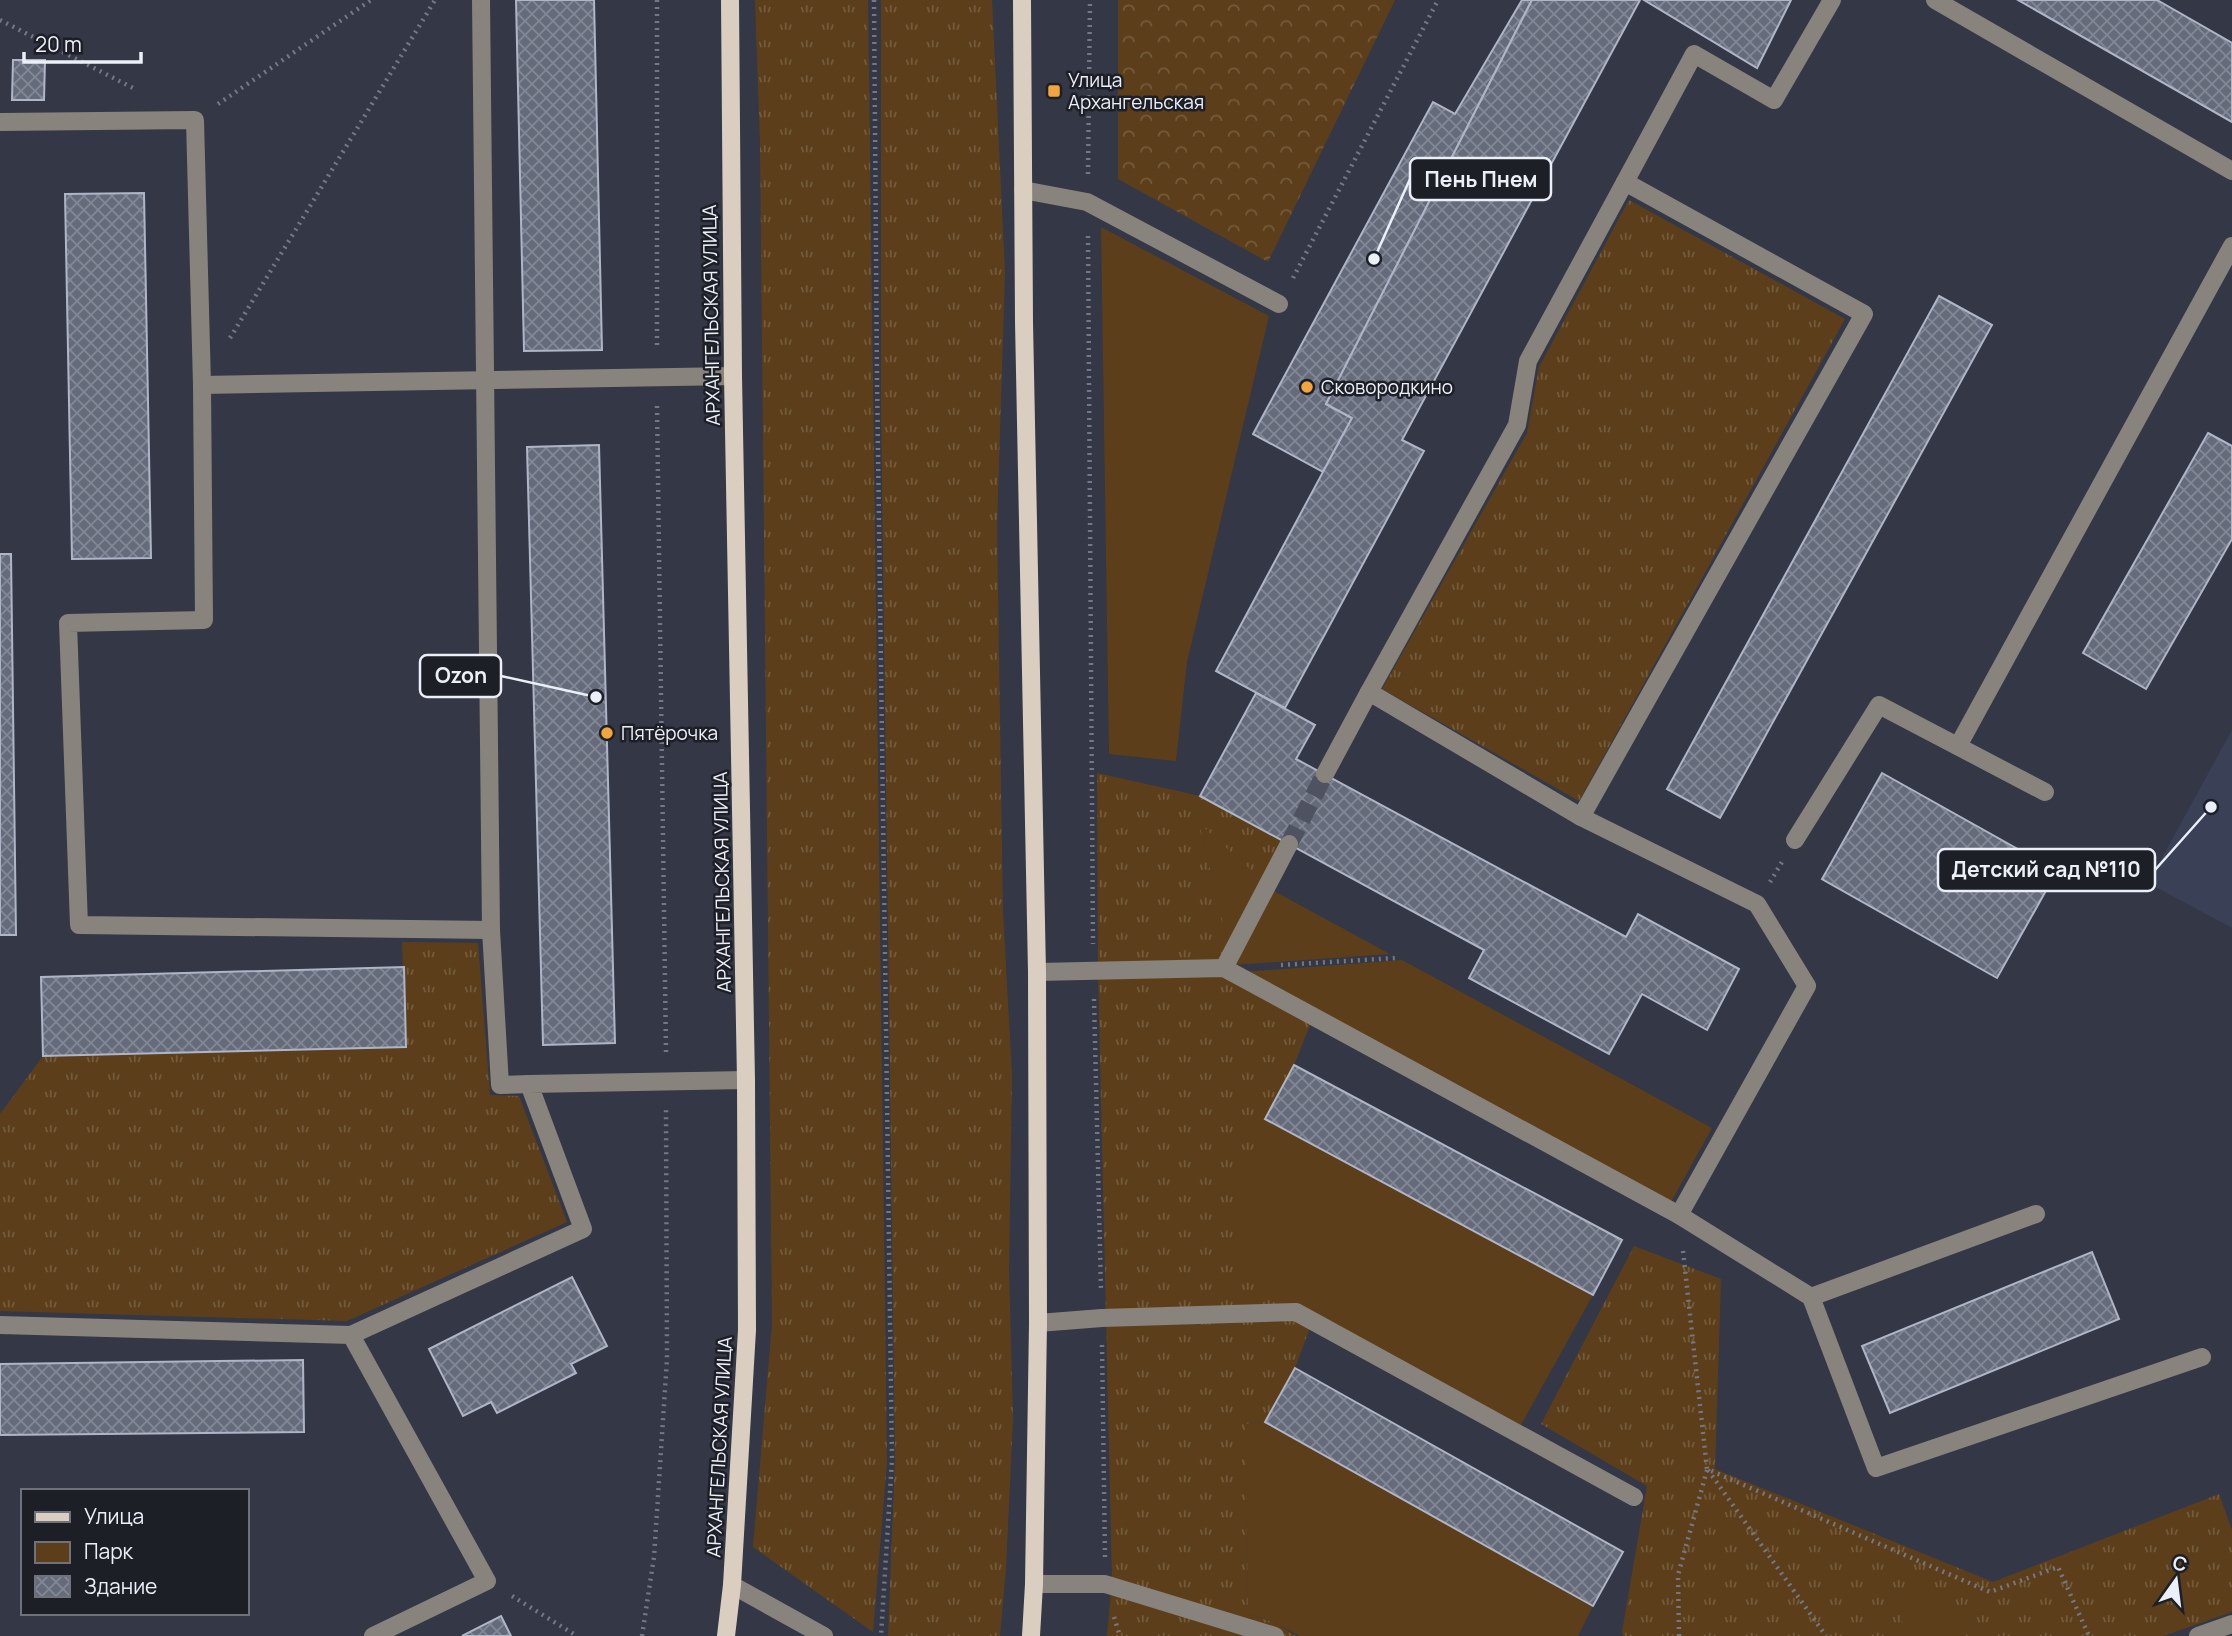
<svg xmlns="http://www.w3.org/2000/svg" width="2232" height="1636" viewBox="0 0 2232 1636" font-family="Manrope,sans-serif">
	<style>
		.built { fill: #3a4055 }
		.grass { fill: url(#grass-tufts) }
		.forest { fill: url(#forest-crowns) }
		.park { fill: #5c3f1a }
		.building { fill: url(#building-cross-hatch); stroke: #afb5c7; stroke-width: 2 }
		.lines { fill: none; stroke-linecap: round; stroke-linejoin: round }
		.minor-tunnel { stroke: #4f5361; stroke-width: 18; stroke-dasharray: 18 9; stroke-linecap: butt }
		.path { stroke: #747885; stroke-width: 4.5; stroke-dasharray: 2 5; stroke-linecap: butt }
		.minor { stroke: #89837d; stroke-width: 18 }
		.major { stroke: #dacec0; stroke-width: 18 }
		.poi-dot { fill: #f1a540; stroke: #1d1f26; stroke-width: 2.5 }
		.labels { text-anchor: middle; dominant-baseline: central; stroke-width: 5; stroke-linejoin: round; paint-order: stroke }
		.poi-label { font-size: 19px; fill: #ebeff8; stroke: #1d1f26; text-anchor: start }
		.street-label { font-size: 19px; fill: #ebeff8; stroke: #1d1f26 }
		.leader { fill: none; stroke: #ebeff8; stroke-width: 2.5 }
		.callout-dot { fill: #ebeff8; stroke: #1d1f26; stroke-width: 2.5 }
		.callout { fill: #1d1f26; stroke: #ebeff8; stroke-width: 2.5 }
		.callout-label { font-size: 21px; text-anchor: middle; font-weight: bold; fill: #ebeff8 }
	</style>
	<defs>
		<pattern id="grass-tufts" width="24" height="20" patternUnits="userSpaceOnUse" patternTransform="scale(1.75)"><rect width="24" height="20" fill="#5c3f1a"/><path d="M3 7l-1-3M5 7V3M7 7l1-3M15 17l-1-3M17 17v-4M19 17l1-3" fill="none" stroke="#745b3c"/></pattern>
		<pattern id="forest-crowns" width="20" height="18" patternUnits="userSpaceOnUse" patternTransform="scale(1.75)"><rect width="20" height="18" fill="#5c3f1a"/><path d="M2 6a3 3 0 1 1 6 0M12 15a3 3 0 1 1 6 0" fill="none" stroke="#745b3c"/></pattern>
		<pattern id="building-cross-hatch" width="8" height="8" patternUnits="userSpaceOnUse" patternTransform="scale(1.75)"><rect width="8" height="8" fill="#656b7b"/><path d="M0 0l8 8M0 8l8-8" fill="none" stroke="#838895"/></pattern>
	</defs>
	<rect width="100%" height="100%" fill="#333746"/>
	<path class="built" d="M2232 730V928L2148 883Z"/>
	<g class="grass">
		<path d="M755 0H868L887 1462 873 1632 753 1547 772 1324 760 143Z"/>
		<path d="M881 0H992L1005 273 997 526 1003 912 1012 1075 1009 1268 1013 1419 1006 1568 1000 1636H888L895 1459 881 406Z"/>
		<path d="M1629 200 1845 319 1579 801 1382 689 1527 433 1539 367Z"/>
		<path d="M1097 773 1200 796 1289 844 1284 874 1274 891 1200 825 1233 965 1316 1010 1294 1065 1265 1119 1315 1314 1295 1368 1265 1422 1247 1424 1248 1614 1276 1623 1296 1636H1107L1112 1580 1098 969Z"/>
		<path d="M402 942 478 943 490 1095 519 1096 567 1222 347 1321 0 1311V1114L43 1056 406 1047Z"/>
		<path d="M1634 1246 1721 1279 1715 1469 1993 1582 2219 1494 2232 1530V1612L2163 1636H1623L1622 1632 1647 1486 1541 1424Z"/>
	</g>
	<path class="forest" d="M1118 0H1395L1268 262 1118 179Z"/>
	<g class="park">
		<path d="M1101 227 1269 316 1187 662 1176 761 1109 754Z"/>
		<path d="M1199 823 1274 891 1390 954 1233 965Z"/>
		<path d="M1402 960 1712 1128 1671 1202 1244 972Z"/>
		<path d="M1265 1119 1593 1295 1521 1425 1239 1273 1235 1192Z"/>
		<path d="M1265 1422 1593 1606 1578 1636H1299L1276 1623 1248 1614 1246 1424Z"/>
		<path d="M1949 1588 1965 1636H1907L1896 1602Z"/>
	</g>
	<g class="building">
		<path d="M516 0H594L602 350 524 351Z"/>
		<path d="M1522 0H1532L1326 404 1352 418 1323 472 1253 434 1433 102 1455 114Z"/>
		<path d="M1532 0H1640L1402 440 1424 451 1285 708 1216 671 1352 418 1326 404Z"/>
		<path d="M1644 0H1791L1757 68Z"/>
		<path d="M2018 0H2157L2232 43V122Z"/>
		<path d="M13 60H45L44 100H12Z"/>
		<path d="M144 193 151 558 72 559 65 194Z"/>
		<path d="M1939 296 1992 325 1720 818 1667 789Z"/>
		<path d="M2208 433 2232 446V539L2146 689 2083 653Z"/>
		<path d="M599 445 615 1043 543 1045 527 447Z"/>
		<path d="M0 554H11L16 935H0Z"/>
		<path d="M1256 693 1315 725 1296 759 1626 937 1638 914 1739 969 1707 1030 1642 994 1609 1054 1469 978 1484 950 1200 796Z"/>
		<path d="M1882 773 2057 871 1997 978 1822 879Z"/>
		<path d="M404 967 406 1047 43 1056 41 977Z"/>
		<path d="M1294 1065 1622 1240 1593 1295 1265 1119Z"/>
		<path d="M2092 1252 2119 1319 1890 1413 1862 1346Z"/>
		<path d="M572 1277 607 1346 571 1364 576 1373 497 1413 491 1402 463 1416 429 1349Z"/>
		<path d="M303 1360 304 1432 0 1435V1364Z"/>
		<path d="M1295 1368 1623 1552 1593 1606 1265 1422Z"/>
		<path d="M501 1616 511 1636H462Z"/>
	</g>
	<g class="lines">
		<path class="minor-tunnel" d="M1289 844 1325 774"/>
		<g class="path">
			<path d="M657 0V349"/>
			<path d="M874 0 877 380 892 1460 881 1636"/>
			<path d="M0 20 137 90"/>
			<path d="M218 104 371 0"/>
			<path d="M1088 174 1090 0"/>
			<path d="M1088 236 1093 944"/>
			<path d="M1293 278 1438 0"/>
			<path d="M230 338 435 0"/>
			<path d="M657 406 666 1052"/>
			<path d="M1770 882 1782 862"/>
			<path d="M1281 965 1396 958"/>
			<path d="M1094 999 1101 1291"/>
			<path d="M1683 1251 1707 1469 1990 1592 2058 1567 2089 1636"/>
			<path d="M1102 1345 1105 1557"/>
			<path d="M1708 1470 1826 1636"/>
			<path d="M512 1596 577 1636"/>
			<path d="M1114 1617 1120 1636"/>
			<path d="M642 1636 654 1557 667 1359 666 1110"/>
			<path d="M1679 1636 1678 1575 1707 1470"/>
		</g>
		<g class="minor">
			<path d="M481 0 491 930 500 1085 529 1084"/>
			<path d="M1935 0 2232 171"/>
			<path d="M0 122 195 120 202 385 204 620 68 623 79 925 491 930"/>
			<path d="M1625 182 1694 54 1774 100 1832 0"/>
			<path d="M1023 190 1087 202 1279 304"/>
			<path d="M202 385 733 376"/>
			<path d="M1369 692 1517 425 1528 361 1625 182 1864 314 1581 817"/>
			<path d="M1958 746 2232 246"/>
			<path d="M1325 774 1369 692 1581 817 1757 904 1807 986 1679 1215"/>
			<path d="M1795 840 1879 705 2045 792"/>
			<path d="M1224 968 1289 844"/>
			<path d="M1037 972 1224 968 1679 1215 1811 1297 1876 1468 2202 1357"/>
			<path d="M1811 1297 2036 1214"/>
			<path d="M1038 1323 1102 1318 1296 1312 1634 1497"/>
			<path d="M0 1325 351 1335"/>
			<path d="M1034 1584H1105L1275 1636"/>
			<path d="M732 1585 824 1636"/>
			<path d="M373 1636 487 1581 351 1335 583 1229 529 1084 746 1080"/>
			<path d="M2198 1636 2232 1624"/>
		</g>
		<g class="major">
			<path d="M1022 0 1024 322 1037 972 1038 1323 1034 1584 1031 1636"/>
			<path d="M726 1636 732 1585 747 1330 746 1080 733 376 730 0"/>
		</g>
	</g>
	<g class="poi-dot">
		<rect x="1047" y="84" width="14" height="14" rx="3.5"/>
		<circle cx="1307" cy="387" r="7"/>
		<circle cx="607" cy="733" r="7"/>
	</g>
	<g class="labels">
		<g class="poi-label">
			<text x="1068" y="80">Улица<tspan x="1068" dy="22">Архангельская</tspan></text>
			<text x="1321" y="387">Сковородкино</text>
			<text x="621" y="733">Пятёрочка</text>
		</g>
		<g class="street-label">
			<text transform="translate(711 315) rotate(-91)">АРХАНГЕЛЬСКАЯ УЛИЦА</text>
			<text transform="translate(722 882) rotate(-91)">АРХАНГЕЛЬСКАЯ УЛИЦА</text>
			<text transform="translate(719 1447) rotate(-87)">АРХАНГЕЛЬСКАЯ УЛИЦА</text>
		</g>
	</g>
	<path class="leader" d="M1374 259L1410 179M596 697L501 676M2211 807L2155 870"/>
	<g class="callout-dot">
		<circle cx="1374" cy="259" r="7"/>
		<circle cx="596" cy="697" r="7"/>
		<circle cx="2211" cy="807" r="7"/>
	</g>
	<g class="callout">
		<rect x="1410" y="158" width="141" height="42" rx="7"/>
		<rect x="420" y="655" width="81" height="42" rx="7"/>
		<rect x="1938" y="849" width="217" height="42" rx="7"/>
	</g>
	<g class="callout-label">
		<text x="1481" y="187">Пень Пнем</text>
		<text x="461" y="683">Ozon</text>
		<text x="2046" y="877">Детский сад №110</text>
	</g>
	<rect x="21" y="1489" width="228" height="126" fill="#1d1f26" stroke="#6f727a" stroke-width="2"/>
	<rect x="35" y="1512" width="35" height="10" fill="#dacec0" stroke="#6f727a" stroke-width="2"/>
	<text x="84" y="1524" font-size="21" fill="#ebeff8">Улица</text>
	<rect x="35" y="1542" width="35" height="21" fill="#5c3f1a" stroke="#6f727a" stroke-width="2"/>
	<text x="84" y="1559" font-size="21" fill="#ebeff8">Парк</text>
	<rect x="35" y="1576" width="35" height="21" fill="url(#building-cross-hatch)" stroke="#6f727a" stroke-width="2"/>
	<text x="84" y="1594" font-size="21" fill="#ebeff8">Здание</text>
	<g transform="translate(2176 1580) rotate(14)" stroke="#1d1f26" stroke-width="5" paint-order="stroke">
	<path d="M0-5L12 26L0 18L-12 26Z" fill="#ebeff8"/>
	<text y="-10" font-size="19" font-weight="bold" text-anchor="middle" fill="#ebeff8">С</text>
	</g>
	<path d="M24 52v10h117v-10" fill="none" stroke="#ebeff8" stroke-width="3.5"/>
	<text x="35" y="52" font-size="21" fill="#ebeff8" stroke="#1d1f26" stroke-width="5" paint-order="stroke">20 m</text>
</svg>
